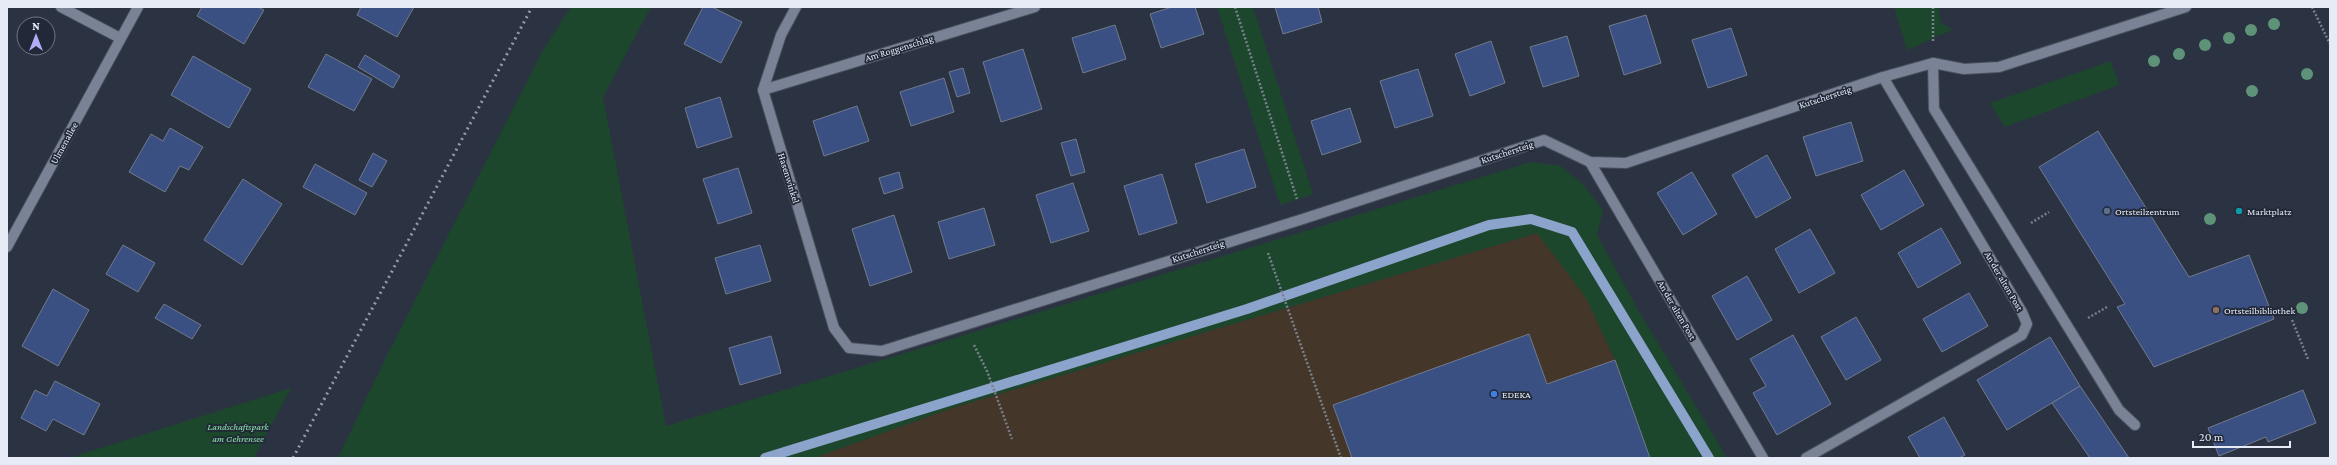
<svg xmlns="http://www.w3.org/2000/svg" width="2337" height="465" viewBox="0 0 2337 465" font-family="'Crimson Pro',serif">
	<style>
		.commercial { fill: #45362a }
		.green { fill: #1d472d }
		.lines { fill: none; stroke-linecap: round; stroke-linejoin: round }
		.stream { stroke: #8ca3cc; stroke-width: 10 }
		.building { fill: #3a5083; stroke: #727a8c }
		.service-casing { stroke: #4a505d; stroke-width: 12 }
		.minor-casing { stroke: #4a505d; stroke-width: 12 }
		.path { stroke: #7a808d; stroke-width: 2.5; stroke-dasharray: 2 2; stroke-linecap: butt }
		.service { stroke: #7a8295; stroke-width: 10 }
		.minor { stroke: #7a8295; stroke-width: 10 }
		.rail { stroke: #949aa6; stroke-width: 3; stroke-dasharray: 2 4; stroke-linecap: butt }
		.tree { fill: #5f9379 }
		.service-dot { fill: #5c6f8a; stroke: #212837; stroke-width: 1.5 }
		.culture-dot { fill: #0f9aa8; stroke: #212837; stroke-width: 1.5 }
		.education-dot { fill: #8d6e63; stroke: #212837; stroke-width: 1.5 }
		.shop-dot { fill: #3f7fe0; stroke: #212837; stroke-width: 1.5 }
		.labels { text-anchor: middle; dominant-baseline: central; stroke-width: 3.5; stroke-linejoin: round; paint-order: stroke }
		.street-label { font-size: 10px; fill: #e6ebf5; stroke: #212837 }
		.poi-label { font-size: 10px; fill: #e6ebf5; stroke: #212837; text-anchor: start }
		.park-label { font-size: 10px; font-style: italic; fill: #89e2a7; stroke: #212837 }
	</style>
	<rect width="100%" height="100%" fill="#2b3241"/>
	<path class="commercial" d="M1572 232 1710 458H814L949 409 1537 233Z"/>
	<g class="green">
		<path d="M571 7H651L603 97 666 426 1531 162 1561 166 1585 186 1603 210 1597 235 1637 308 1727 458H1650L1615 360 1586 298 1537 233 949 409 814 458H338L384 361 543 50Z"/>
		<path d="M1217 7H1253L1313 194 1280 205Z"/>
		<path d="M1894 7H1939L1940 22 1952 30 1907 50Z"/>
		<path d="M2111 61 2119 85 2005 127 1990 103Z"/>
		<path d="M291 388 254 458H69Z"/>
	</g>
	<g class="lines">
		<path class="stream" d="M765 458 1247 309 1489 225 1531 219 1572 232 1709 458"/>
	</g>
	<g class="building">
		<path d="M202 7H258L264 10 244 44 197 16Z"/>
		<path d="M361 7H414L397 37 357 15Z"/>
		<path d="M703 7H712L742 22 721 63 684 44Z"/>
		<path d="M1172 7H1195L1204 34 1161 48 1150 14Z"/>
		<path d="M1275 7H1318L1322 22 1283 34Z"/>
		<path d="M1646 15 1661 63 1624 75 1609 26Z"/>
		<path d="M1115 25 1126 59 1083 73 1072 38Z"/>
		<path d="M1731 28 1747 75 1708 88 1692 40Z"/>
		<path d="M1567 36 1579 76 1543 87 1530 47Z"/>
		<path d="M1491 41 1505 83 1470 96 1455 54Z"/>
		<path d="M1023 49 1042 109 1001 122 983 62Z"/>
		<path d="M326 54 372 79 354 111 308 87Z"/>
		<path d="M365 55 400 76 393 88 358 67Z"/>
		<path d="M193 56 251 89 229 128 171 95Z"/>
		<path d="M963 68 970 93 957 97 949 72Z"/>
		<path d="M1418 69 1433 116 1395 128 1380 81Z"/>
		<path d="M944 78 954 112 911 126 900 92Z"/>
		<path d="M720 97 732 137 697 148 685 108Z"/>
		<path d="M857 106 869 141 824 156 813 121Z"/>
		<path d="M1350 108 1361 142 1322 155 1311 121Z"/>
		<path d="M1851 122 1863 161 1816 176 1803 137Z"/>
		<path d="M170 128 203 147 189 170 180 166 165 192 129 172 151 134 163 141Z"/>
		<path d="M2098 131 2189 277 2249 255 2274 319 2154 367 2117 307 2125 304 2039 167Z"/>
		<path d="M1076 139 1085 172 1071 176 1061 143Z"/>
		<path d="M1244 149 1256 187 1207 203 1195 164Z"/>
		<path d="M373 153 387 161 372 187 359 180Z"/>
		<path d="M1767 155 1791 198 1756 218 1732 175Z"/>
		<path d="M315 164 367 193 355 215 303 187Z"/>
		<path d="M738 168 752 213 718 224 703 179Z"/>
		<path d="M1904 170 1924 205 1881 230 1861 195Z"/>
		<path d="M899 172 903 188 884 194 879 178Z"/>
		<path d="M1692 172 1717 214 1683 235 1657 193Z"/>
		<path d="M1162 174 1177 223 1139 235 1124 186Z"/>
		<path d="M243 179 282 204 242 265 204 240Z"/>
		<path d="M1073 183 1089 231 1051 243 1036 195Z"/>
		<path d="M984 208 995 245 949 259 938 222Z"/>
		<path d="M894 215 912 272 870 286 852 229Z"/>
		<path d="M1941 228 1961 263 1918 288 1898 253Z"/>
		<path d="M1810 229 1835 273 1799 293 1775 249Z"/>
		<path d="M123 245 155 263 138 292 106 274Z"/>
		<path d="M760 245 771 281 726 294 715 258Z"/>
		<path d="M1747 276 1772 320 1737 340 1712 296Z"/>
		<path d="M53 289 89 310 58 366 22 346Z"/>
		<path d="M1969 293 1988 326 1942 352 1923 319Z"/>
		<path d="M164 304 201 325 192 339 155 318Z"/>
		<path d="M1856 317 1881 360 1846 380 1821 337Z"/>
		<path d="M1529 334 1547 384 1615 360 1650 458H1352L1333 405Z"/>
		<path d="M1793 335 1831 404 1777 435 1753 393 1766 386 1750 359Z"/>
		<path d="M771 336 781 373 740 385 729 348Z"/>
		<path d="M2050 337 2080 386 2007 430 1977 380Z"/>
		<path d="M55 381 100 404 84 435 53 419 46 431 21 418 35 390 47 396Z"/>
		<path d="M2080 386 2129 458H2090L2052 403Z"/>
		<path d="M2303 390 2316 423 2268 442 2266 437 2219 456 2208 428Z"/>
		<path d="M1944 417 1965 455 1959 458H1920L1908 437Z"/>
	</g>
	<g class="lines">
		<g class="service-casing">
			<g id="service">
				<path d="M1933 63 1934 109 2119 410 2135 425"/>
				<path d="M1590 162 1763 458"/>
				<path d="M1806 458 2022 335 2027 324 2022 312 1883 77"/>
			</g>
		</g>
		<g class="minor-casing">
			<g id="minor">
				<path d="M61 7 120 38"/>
				<path d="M796 7 781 35 763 90 834 328 849 348 882 351 1303 219 1544 140 1590 162 1626 163 1883 77 1933 63 1964 69 1999 67 2186 7"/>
				<path d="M763 90 1035 7"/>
				<path d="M7 247 138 7"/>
			</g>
		</g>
		<g class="path">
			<path d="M1235 7 1297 199"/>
			<path d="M1933 7V41"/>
			<path d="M2312 7 2330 44"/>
			<path d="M2031 223 2049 212"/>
			<path d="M1268 253 1341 458"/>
			<path d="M2088 318 2107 307"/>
			<path d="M2292 320 2308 359"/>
			<path d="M974 345 987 371 1012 439"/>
		</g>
		<use href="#service" class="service"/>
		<use href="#minor" class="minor"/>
		<path class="rail" d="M293 458 532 7"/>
	</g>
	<g class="tree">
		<circle cx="2274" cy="24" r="6"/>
		<circle cx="2251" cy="30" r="6"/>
		<circle cx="2229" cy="38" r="6"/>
		<circle cx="2205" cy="45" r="6"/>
		<circle cx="2179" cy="54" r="6"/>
		<circle cx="2154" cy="61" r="6"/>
		<circle cx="2307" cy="74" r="6"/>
		<circle cx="2252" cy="91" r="6"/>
		<circle cx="2210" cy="219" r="6"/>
		<circle cx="2302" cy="308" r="6"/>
	</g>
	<circle class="service-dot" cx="2107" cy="211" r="4"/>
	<circle class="culture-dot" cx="2239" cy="211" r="4"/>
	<circle class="education-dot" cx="2216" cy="310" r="4"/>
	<circle class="shop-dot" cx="1494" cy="394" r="4"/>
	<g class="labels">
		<g class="street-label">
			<text transform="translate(899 48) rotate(-17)">Am Roggenschlag</text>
			<text transform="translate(1825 97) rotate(-18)">Kutschersteig</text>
			<text transform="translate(64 143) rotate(-61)">Ulmenallee</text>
			<text transform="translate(1507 152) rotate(-18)">Kutschersteig</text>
			<text transform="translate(789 178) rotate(73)">Hasenwinkel</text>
			<text transform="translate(1198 251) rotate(-18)">Kutschersteig</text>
			<text transform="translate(2004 281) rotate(60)">An der alten Post</text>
			<text transform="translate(1677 310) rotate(60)">An der alten Post</text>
		</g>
		<g class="poi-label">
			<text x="2115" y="211">Ortsteilzentrum</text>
			<text x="2247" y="211">Marktplatz</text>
			<text x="2224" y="310">Ortsteilbibliothek</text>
			<text x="1502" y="394">EDEKA</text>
		</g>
		<g class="park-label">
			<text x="238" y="426">Landschaftspark<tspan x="238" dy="12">am Gehrensee</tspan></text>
		</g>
	</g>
	<rect width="2337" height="465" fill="none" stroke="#e6ebf5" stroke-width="16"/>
	<g transform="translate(36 36)"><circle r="19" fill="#212837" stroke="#707683"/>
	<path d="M0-3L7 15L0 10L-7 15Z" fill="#b3adf9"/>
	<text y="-6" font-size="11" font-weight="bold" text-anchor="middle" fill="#e6ebf5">N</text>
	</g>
	<path d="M2193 441v6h97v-6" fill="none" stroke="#e6ebf5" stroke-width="2"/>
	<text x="2199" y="441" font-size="12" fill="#e6ebf5" stroke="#212837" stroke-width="3" paint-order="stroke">20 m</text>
</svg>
